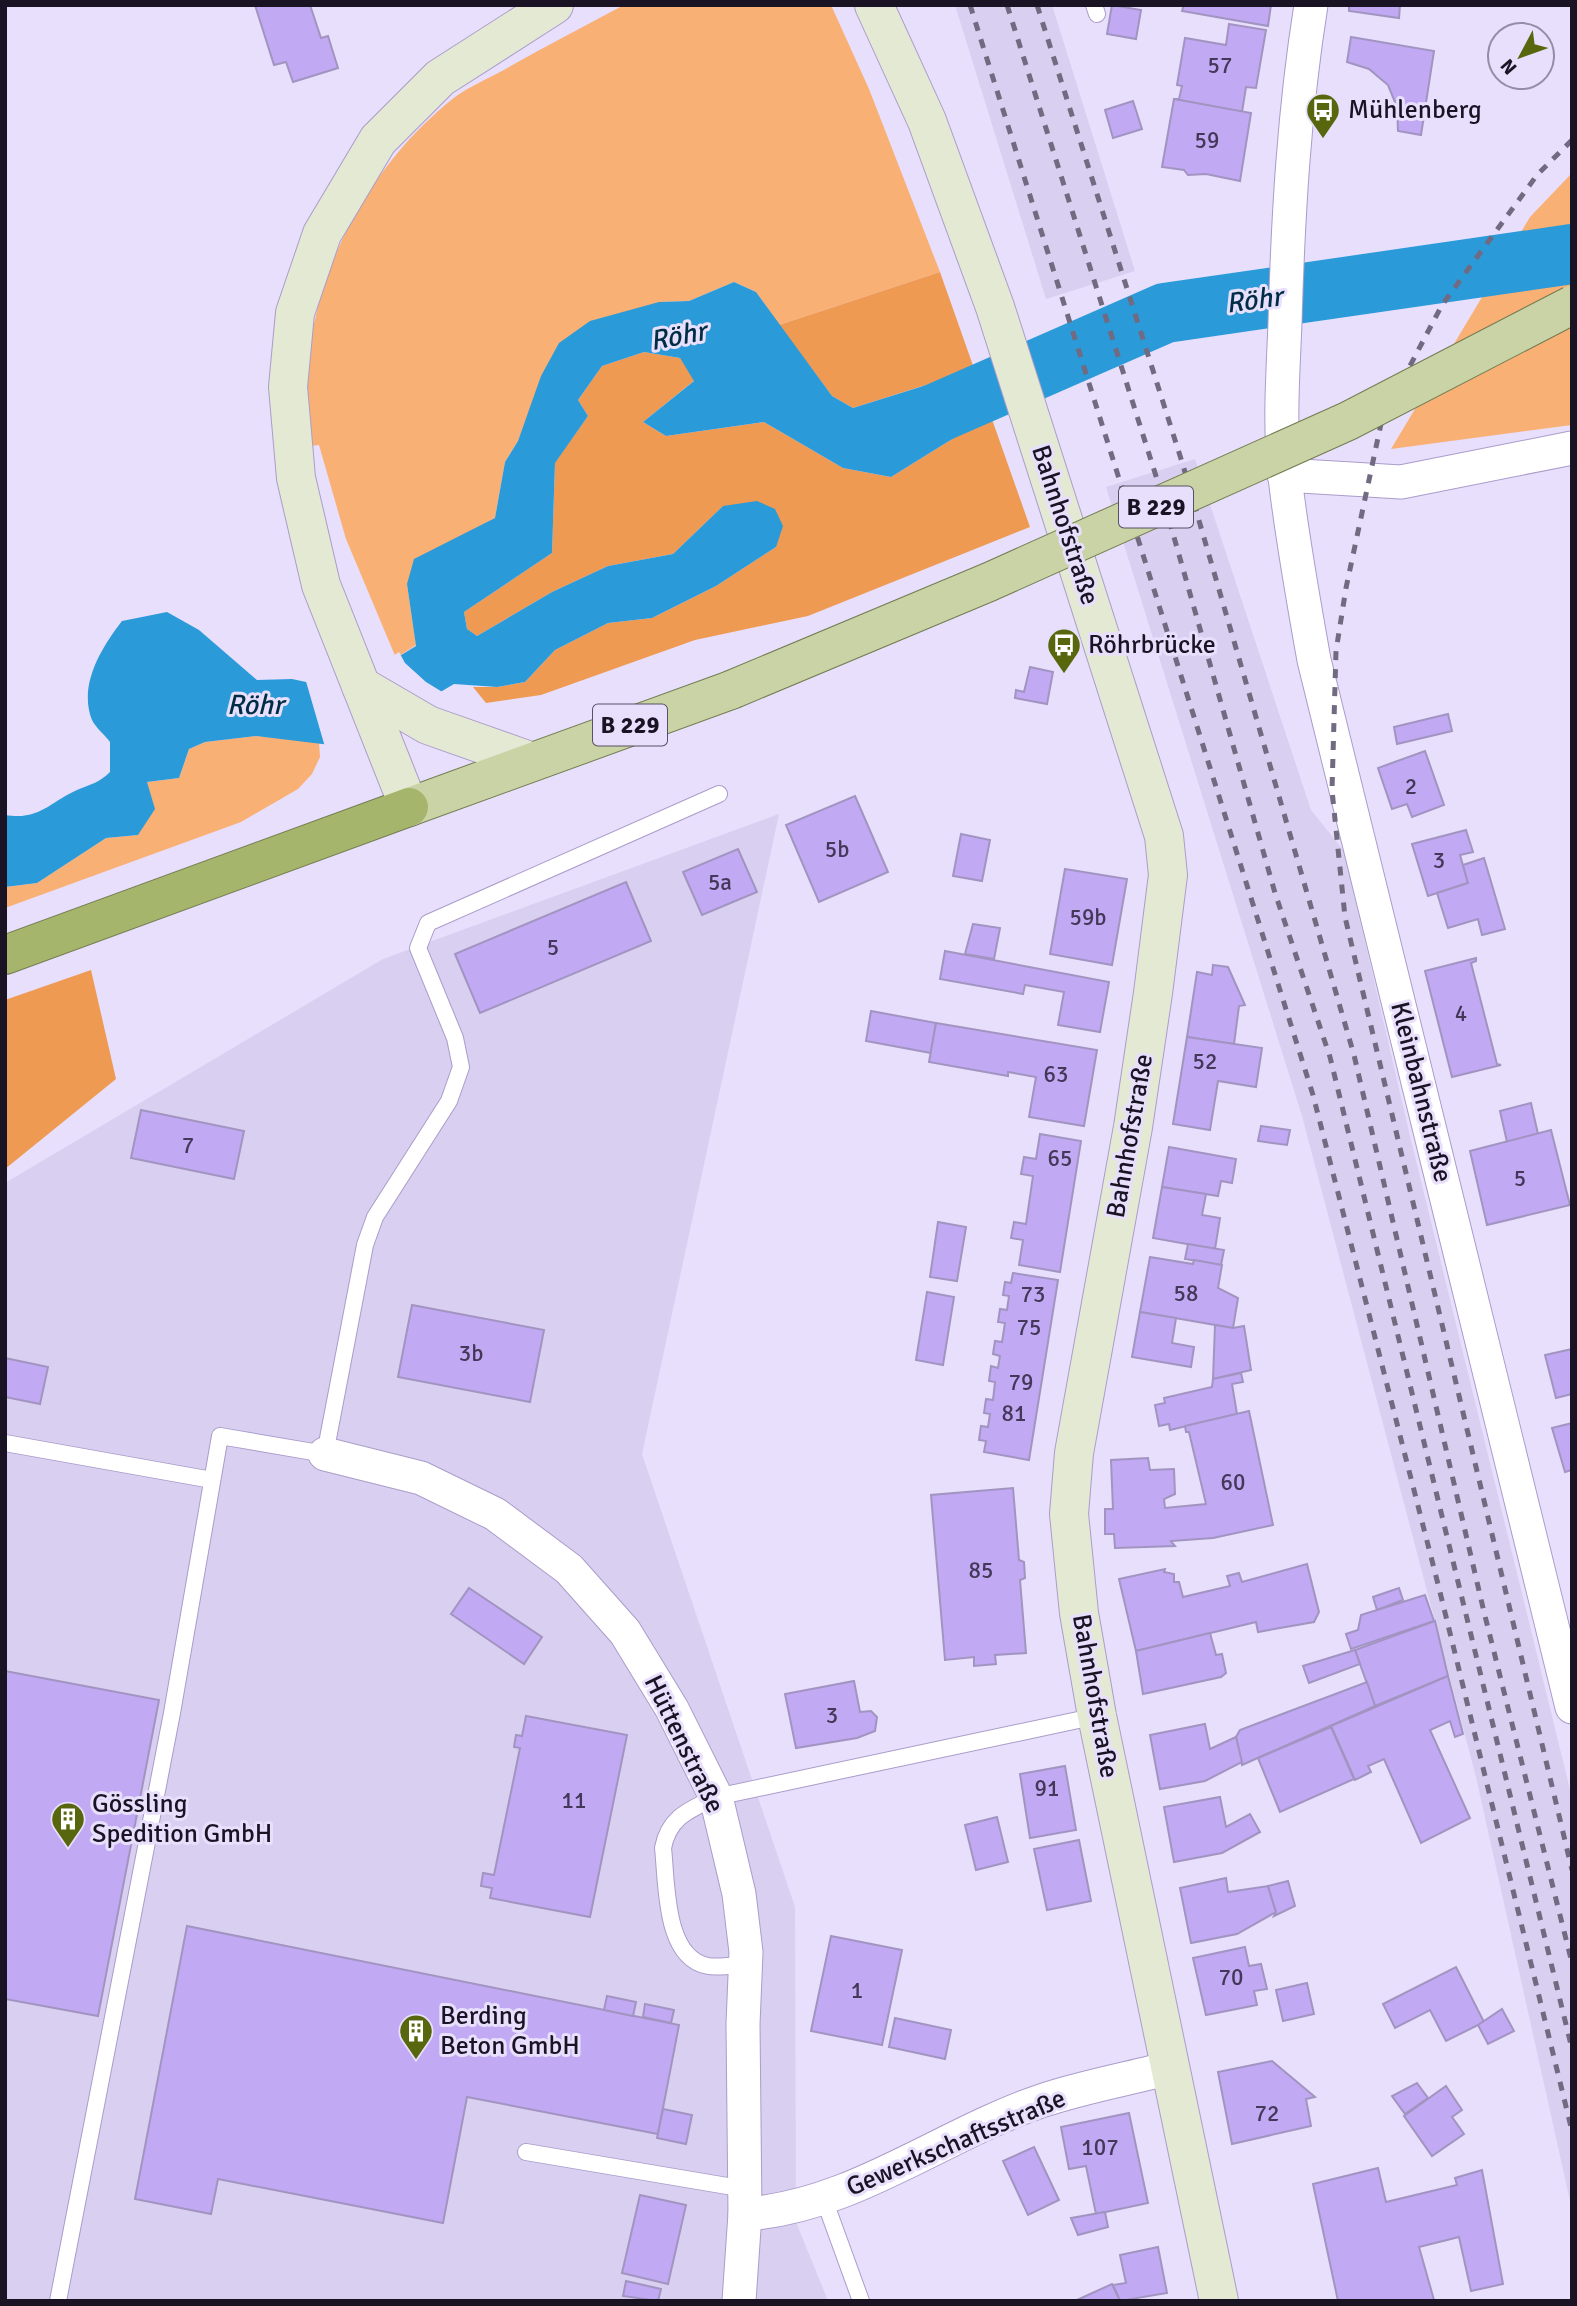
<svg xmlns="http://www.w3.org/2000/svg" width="1577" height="2306" viewBox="0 0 1577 2306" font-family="Signika,sans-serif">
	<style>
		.built { fill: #d9cff0 }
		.green { fill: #f9b075 }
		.forest { fill: #ef9a53 }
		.water { fill: #2a9ad9 }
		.pier { fill: #e7dffc }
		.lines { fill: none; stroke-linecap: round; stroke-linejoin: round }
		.river { stroke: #2a9ad9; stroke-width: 60 }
		.building { fill: #c2a9f4; stroke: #a294c1; stroke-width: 2 }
		.lane-casing { stroke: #ab9cca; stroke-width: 18 }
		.street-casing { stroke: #ab9cca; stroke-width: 35 }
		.secondary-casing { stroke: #ab9cca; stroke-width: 40 }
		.primary-casing { stroke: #747c52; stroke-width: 40 }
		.highway-casing { stroke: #747c52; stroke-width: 40 }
		.lane { stroke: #fff; stroke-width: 16 }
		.street { stroke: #fff; stroke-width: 33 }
		.secondary { stroke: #e4e9d3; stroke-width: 38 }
		.primary { stroke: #c9d3a6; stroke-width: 38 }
		.highway { stroke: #a5b56b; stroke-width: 38 }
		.rail { stroke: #716a80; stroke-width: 5; stroke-dasharray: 9 9; stroke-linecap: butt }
		.primary-bridge-casing { stroke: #747c52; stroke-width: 40; stroke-linecap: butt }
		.primary-bridge { stroke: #c9d3a6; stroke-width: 38 }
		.labels { text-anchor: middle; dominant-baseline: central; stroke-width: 6; stroke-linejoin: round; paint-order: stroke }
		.number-label { font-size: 23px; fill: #433858 }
		.shield { fill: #e7dffc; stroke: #575065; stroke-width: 2 }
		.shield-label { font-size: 24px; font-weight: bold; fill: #191324 }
		.poi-label { font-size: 26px; fill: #191324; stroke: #e7dffc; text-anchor: start }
		.street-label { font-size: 26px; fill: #191324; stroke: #e7dffc }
		.water-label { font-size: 28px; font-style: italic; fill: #002d46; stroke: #e7dffc }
	</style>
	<rect width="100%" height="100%" fill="#e7dffc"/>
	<g class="built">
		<path d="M955 5H1052L1135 271 1046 299Z"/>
		<path d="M1195 459 1311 810 1344 851 1410 1136 1572 1798V2210L1476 1777 1302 1116 1106 487Z"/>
		<path d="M779 814 642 1454 795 1907 796 2222 828 2301H5V1183L383 959Z"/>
	</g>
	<g class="green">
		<path d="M624 5H831L869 89 940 272 779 325 756 292 734 282 689 301 659 302 530 410 518 441 505 462 495 518 466 534 407 584 416 645 396 658 346 539 319 445 311 446C289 316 353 177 455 97 469 87 487 79 502 71 542 48 583 27 624 5Z"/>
		<path d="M1572 173V425L1391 449 1530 217Z"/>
		<path d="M256 736 319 742 320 757 312 774 298 789 241 822 5 908V887L37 883 106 838 138 835 147 782 179 778 189 749 205 742Z"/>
	</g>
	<g class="forest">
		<path d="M940 272 1030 527 808 616 695 640 541 695 486 703 473 687H497L525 682 555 650 608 623 652 618 716 586 776 547 723 506 673 554 608 566 552 592 477 636 467 629 464 612 552 553 555 462 588 416 578 400 602 366 644 352 680 358 695 380 643 422 666 436 764 422 843 468 891 477 978 423 967 372 853 408 832 396 779 325Z"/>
		<path d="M91 970 116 1079 5 1169V1000Z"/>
	</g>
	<path class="water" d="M734 282 756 292 832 396 853 408 968 372 978 423 891 477 843 468 764 422 666 436 643 422 694 381 680 358 644 352 602 366 578 400 588 416 555 463 552 553 464 612 467 629 477 636 552 592 608 566 673 554 723 506 757 501 775 509 783 526 776 547 716 586 652 618 608 623 555 650 525 682 497 687 454 684 347 747 256 736 205 742 189 749 179 778 147 782 155 809 138 835 106 838 37 883 5 887V815C40 821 51 801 77 790 91 784 99 783 110 772V742C105 735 96 728 92 720 78 685 102 647 122 621L167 612 199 630 257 680 292 679 325 686 380 668 416 646 407 584 414 559 495 518 505 462 518 441 541 376 559 343 590 321 659 302 689 301Z"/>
	<path class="pier" d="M399 652 405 663 426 682 444 693 405 731 346 750 325 747 305 678 325 683 379 665Z"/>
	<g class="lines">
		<path class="river" d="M898 430 1165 313 1572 254"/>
	</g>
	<g class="building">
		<path d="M255 5H310L321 38 328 36 338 68 293 82 286 62 274 65Z"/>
		<path d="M1112 5 1141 10 1136 39 1107 34Z"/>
		<path d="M1184 5H1271L1268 26 1182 11Z"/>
		<path d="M1349 5H1400L1399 18 1349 11Z"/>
		<path d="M1229 24 1266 30 1256 88 1246 87 1242 112 1174 99H1179L1182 86 1177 85 1185 38 1226 45Z"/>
		<path d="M1351 37 1434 51 1421 135 1398 131 1397 107 1388 85 1369 69 1347 62Z"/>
		<path d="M1174 99 1251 113 1240 181 1206 174 1188 175 1184 170 1162 167Z"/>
		<path d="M1133 101 1142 129 1113 138 1105 110Z"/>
		<path d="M1030 667 1053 672 1047 704 1015 698 1016 690 1024 692Z"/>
		<path d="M1448 714 1452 731 1397 744 1394 727Z"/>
		<path d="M1425 751 1444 805 1412 817 1407 804 1392 809 1378 768Z"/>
		<path d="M855 796 888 872 819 902 786 825Z"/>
		<path d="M1466 830 1473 852 1460 855 1468 883 1428 896 1412 844Z"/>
		<path d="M961 834 990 840 982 881 953 876Z"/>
		<path d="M738 849 757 892 702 915 683 872Z"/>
		<path d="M1484 858 1505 929 1482 935 1478 919 1448 928 1437 893 1468 883 1463 865Z"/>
		<path d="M1065 869 1127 879 1112 965 1050 954Z"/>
		<path d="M626 882 651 941 480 1013 455 954Z"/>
		<path d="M973 924 1000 928 994 959 965 954Z"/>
		<path d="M945 951 1109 982 1100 1032 1058 1025 1064 992 1025 985 1023 994 940 979Z"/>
		<path d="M1476 958V961L1471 963 1497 1064 1501 1065 1452 1077 1425 971Z"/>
		<path d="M1213 965 1228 967 1245 1005 1239 1006 1234 1044 1187 1037 1197 972 1212 975Z"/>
		<path d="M871 1011 936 1023 931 1053 866 1041Z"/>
		<path d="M936 1023 1097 1050 1084 1126 1029 1117 1036 1077 1008 1072V1076L929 1062Z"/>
		<path d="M1187 1037 1262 1048 1256 1087 1218 1081 1210 1130 1173 1124Z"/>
		<path d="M1531 1103 1538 1134 1507 1142 1500 1111Z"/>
		<path d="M141 1110 244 1131 234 1179 131 1158Z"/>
		<path d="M1261 1126 1290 1130 1287 1145 1258 1141Z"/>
		<path d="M1551 1130 1570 1205 1487 1225 1470 1151Z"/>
		<path d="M1040 1134 1081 1141 1060 1272 1019 1265 1023 1240 1011 1238 1014 1222 1026 1224 1033 1176 1021 1174 1024 1157 1036 1159Z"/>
		<path d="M1169 1147 1236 1159 1232 1183 1221 1181 1218 1196 1162 1187Z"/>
		<path d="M1162 1187 1206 1194 1202 1215 1220 1218 1215 1249 1153 1238Z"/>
		<path d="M938 1222 966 1227 957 1281 930 1277Z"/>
		<path d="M1188 1244 1224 1250 1221 1265 1185 1259Z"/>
		<path d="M1150 1257 1193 1264 1194 1260 1222 1265 1218 1288 1238 1298 1233 1328 1140 1312Z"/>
		<path d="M1013 1273 1058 1280 1029 1460 984 1452 986 1441 979 1440 981 1426 988 1427 990 1414 984 1413 986 1399 993 1400 995 1382 989 1381 991 1366 998 1368 1000 1356 993 1354 995 1341 1002 1342 1005 1323 998 1322 1000 1309 1007 1310 1009 1296 1003 1295 1005 1282 1011 1283Z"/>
		<path d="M927 1292 954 1297 943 1365 916 1360Z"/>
		<path d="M412 1305 544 1330 530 1402 398 1377Z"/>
		<path d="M1140 1312 1176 1318 1172 1343 1194 1347 1191 1367 1132 1357Z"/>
		<path d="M1215 1325 1233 1328 1244 1326 1251 1370 1213 1379Z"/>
		<path d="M1572 1349V1394L1556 1398 1545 1355Z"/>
		<path d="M5 1358 48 1367 40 1404 5 1397Z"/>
		<path d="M1241 1373 1243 1382 1232 1384 1237 1414 1170 1430 1169 1424 1159 1426 1155 1405 1165 1403 1164 1398 1212 1387 1213 1379Z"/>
		<path d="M1249 1411 1273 1525 1213 1538 1171 1541 1175 1546 1115 1548 1114 1534H1105V1509H1113L1111 1460 1148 1458 1150 1470 1174 1469 1175 1494 1164 1499 1165 1508 1206 1504 1189 1432H1186L1185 1426Z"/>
		<path d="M1572 1423V1470L1565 1472 1552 1428Z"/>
		<path d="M1013 1488 1019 1560 1024 1562 1025 1578 1020 1580 1026 1653 995 1655 996 1664 974 1666V1657L945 1660 931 1495Z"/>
		<path d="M1307 1564 1319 1612 1314 1622 1258 1632 1256 1622 1136 1651 1119 1579 1165 1569 1164 1572 1174 1574V1582H1179L1183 1597 1230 1586 1227 1576 1239 1573 1242 1582Z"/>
		<path d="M469 1588 542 1637 524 1664 451 1614Z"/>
		<path d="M1399 1588 1403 1600 1377 1610 1373 1597Z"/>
		<path d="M1425 1595 1434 1621 1351 1649 1346 1634 1358 1630 1361 1615Z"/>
		<path d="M1435 1621 1448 1676 1375 1706 1355 1650Z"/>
		<path d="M1210 1633 1216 1655 1222 1654 1226 1673 1221 1677 1143 1694 1136 1651Z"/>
		<path d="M1355 1650 1360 1664 1309 1683 1303 1666Z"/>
		<path d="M5 1671 159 1700 98 2016 5 1999Z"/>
		<path d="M1448 1676 1463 1734 1455 1737 1450 1721 1430 1730 1470 1818 1421 1843 1384 1759 1368 1766 1371 1772 1355 1780 1331 1726Z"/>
		<path d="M854 1681 860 1712 871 1711 877 1717 875 1731 857 1738 796 1748 785 1694Z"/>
		<path d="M1367 1682 1375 1706 1242 1765 1236 1737 1240 1730Z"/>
		<path d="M526 1716 627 1735 590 1917 490 1898 492 1888 481 1886 483 1873 494 1875 520 1748 514 1747 516 1735 522 1736Z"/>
		<path d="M1205 1724 1210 1749 1236 1737 1242 1762 1205 1781 1160 1789 1150 1735Z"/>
		<path d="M1331 1727 1354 1779 1280 1812 1258 1758Z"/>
		<path d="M1065 1766 1076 1830 1030 1838 1020 1774Z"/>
		<path d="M1220 1797 1226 1827 1250 1814 1260 1832 1222 1853 1174 1862 1164 1807Z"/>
		<path d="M997 1817 1008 1862 976 1870 965 1825Z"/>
		<path d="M1079 1840 1091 1901 1047 1910 1034 1849Z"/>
		<path d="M1226 1878 1228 1892 1268 1886 1276 1912 1237 1934 1191 1943 1180 1888Z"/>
		<path d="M1288 1881 1295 1906 1274 1916 1276 1912 1268 1886Z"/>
		<path d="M187 1926 679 2025 658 2134 467 2097 443 2223 218 2179 211 2214 135 2199Z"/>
		<path d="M831 1936 902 1950 882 2045 811 2031Z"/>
		<path d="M1245 1947 1249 1966 1261 1964 1267 1989 1254 1991 1257 2005 1206 2015 1193 1958Z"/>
		<path d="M1456 1967 1484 2022 1446 2041 1430 2010 1395 2028 1383 2004Z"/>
		<path d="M1307 1983 1314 2014 1283 2021 1276 1990Z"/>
		<path d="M607 1996 636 2002 633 2016 604 2010Z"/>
		<path d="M645 2004 674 2010 671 2023 643 2017Z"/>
		<path d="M1502 2009 1514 2031 1488 2044 1478 2025Z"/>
		<path d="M895 2018 951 2030 945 2059 889 2047Z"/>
		<path d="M1272 2061 1315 2097 1306 2099 1311 2126 1232 2144 1218 2072Z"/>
		<path d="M1417 2083 1428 2098 1405 2114 1392 2096Z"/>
		<path d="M1446 2086 1462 2110 1452 2117 1464 2134 1432 2156 1404 2116Z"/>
		<path d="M663 2109 692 2115 686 2144 657 2138Z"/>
		<path d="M1129 2113 1148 2203 1096 2214 1086 2166 1069 2169 1061 2127Z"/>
		<path d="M1034 2147 1059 2200 1028 2215 1003 2161Z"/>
		<path d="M1378 2168 1386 2202 1457 2185 1455 2178 1482 2170 1503 2284 1471 2291 1459 2237 1419 2247 1434 2300 1338 2301 1313 2184Z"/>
		<path d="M640 2195 686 2205 668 2284 622 2273Z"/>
		<path d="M1105 2212 1108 2227 1078 2235 1071 2218Z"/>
		<path d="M1158 2247 1167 2293 1120 2301 1113 2285 1126 2283 1120 2255Z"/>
		<path d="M626 2281 661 2289 658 2301 623 2296Z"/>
		<path d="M1112 2284 1120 2301H1077V2300Z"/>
	</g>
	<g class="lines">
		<g class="lane-casing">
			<g id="lane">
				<path d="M1094 5 1097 14"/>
				<path d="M5 1443 212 1480"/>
				<path d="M745 1964C734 1965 719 1968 708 1966 664 1958 667 1883 663 1848 669 1817 689 1810 716 1797L1097 1716"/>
				<path d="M526 2152 745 2189"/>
				<path d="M824 2199 861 2301"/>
				<path d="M58 2301 172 1713 220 1436 325 1454 365 1245 375 1217 449 1101 461 1067 455 1038 418 948 428 923 719 794"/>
			</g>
		</g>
		<g class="street-casing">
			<g id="street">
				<path d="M1311 5C1294 111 1288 216 1285 323 1283 374 1279 426 1285 477 1292 538 1303 599 1314 660L1572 1707"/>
				<path d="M1284 475 1401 482 1572 448"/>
				<path d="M325 1454 421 1478 495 1514 569 1569 625 1632 672 1709 716 1797 739 1894 746 1952 743 2024 745 2214 739 2301"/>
				<path d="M745 2214C852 2207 941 2135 1041 2101 1082 2087 1127 2079 1170 2068"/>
			</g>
		</g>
		<g class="secondary-casing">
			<g id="secondary">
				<path d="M874 5 927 121 995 307 1164 836 1168 875 1153 993 1133 1127 1074 1453 1069 1514 1079 1613 1097 1716 1219 2301"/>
				<path d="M361 686 428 725 530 761"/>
				<path d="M409 807 321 585 296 478 288 387 295 313 322 234 378 140 440 78 554 5"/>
			</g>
		</g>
		<g class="primary-casing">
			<path id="primary" d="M409 807 731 690"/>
		</g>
		<g class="highway-casing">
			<path id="highway" d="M5 955 409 807"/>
		</g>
		<use href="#lane" class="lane"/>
		<use href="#street" class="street"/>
		<use href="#secondary" class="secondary"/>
		<use href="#primary" class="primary"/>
		<use href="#highway" class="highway"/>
		<g class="rail">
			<path d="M970 5 1313 1095 1439 1588 1572 2131"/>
			<path d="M1007 5 1162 495 1275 893 1330 1057 1572 2049"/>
			<path d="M1037 5 1182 462 1354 1055 1484 1612 1572 1963"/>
			<path d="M1572 140 1537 175 1442 305 1382 419 1346 588 1336 651 1332 790 1345 917 1572 1870"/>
		</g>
		<g class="primary-bridge-casing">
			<path id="primary-bridge" d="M731 690 989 582 1348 421 1572 305"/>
		</g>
		<use href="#primary-bridge" class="primary-bridge"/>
	</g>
	<defs>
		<g id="bus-pin" transform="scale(1.75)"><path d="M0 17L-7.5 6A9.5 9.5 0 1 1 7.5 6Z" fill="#58670d" stroke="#e7dffc"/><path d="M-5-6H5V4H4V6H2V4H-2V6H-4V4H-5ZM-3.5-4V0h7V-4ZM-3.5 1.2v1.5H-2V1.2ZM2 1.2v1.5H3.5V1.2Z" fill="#fff"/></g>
		<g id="building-pin" transform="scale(1.75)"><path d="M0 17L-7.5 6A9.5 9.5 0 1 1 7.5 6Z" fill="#58670d" stroke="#e7dffc"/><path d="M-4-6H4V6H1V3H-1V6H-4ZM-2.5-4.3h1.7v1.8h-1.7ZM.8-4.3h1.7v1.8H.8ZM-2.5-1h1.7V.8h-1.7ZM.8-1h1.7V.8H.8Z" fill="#fff"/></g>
	</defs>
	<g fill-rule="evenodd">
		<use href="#bus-pin" x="1323" y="110"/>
		<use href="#bus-pin" x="1064" y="645"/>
		<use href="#building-pin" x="68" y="1819"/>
		<use href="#building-pin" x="416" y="2031"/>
	</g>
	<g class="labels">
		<g class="number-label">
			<text x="1220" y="65">57</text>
			<text x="1207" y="140">59</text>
			<text x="1411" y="786">2</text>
			<text x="837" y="849">5b</text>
			<text x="1439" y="860">3</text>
			<text x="720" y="882">5a</text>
			<text x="1088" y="917">59b</text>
			<text x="553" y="947">5</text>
			<text x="1461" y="1013">4</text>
			<text x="1205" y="1061">52</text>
			<text x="1056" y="1074">63</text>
			<text x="188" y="1145">7</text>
			<text x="1060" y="1158">65</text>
			<text x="1520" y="1178">5</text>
			<text x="1186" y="1293">58</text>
			<text x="1033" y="1294">73</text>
			<text x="1029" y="1327">75</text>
			<text x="471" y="1353">3b</text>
			<text x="1021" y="1382">79</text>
			<text x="1014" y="1413">81</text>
			<text x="1233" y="1482">60</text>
			<text x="981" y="1570">85</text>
			<text x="832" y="1715">3</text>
			<text x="1047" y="1788">91</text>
			<text x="574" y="1800">11</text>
			<text x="1231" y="1977">70</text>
			<text x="857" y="1990">1</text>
			<text x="1267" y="2113">72</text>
			<text x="1100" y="2147">107</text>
		</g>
		<g class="shield">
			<rect x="1119" y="486.5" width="74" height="41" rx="5"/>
			<rect x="593" y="704.5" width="74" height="41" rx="5"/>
		</g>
		<g class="shield-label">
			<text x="1156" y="507">B 229</text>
			<text x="630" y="725">B 229</text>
		</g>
		<g class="poi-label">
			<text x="1348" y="110">Mühlenberg</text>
			<text x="1088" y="645">Röhrbrücke</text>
			<text x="92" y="1804">Gössling<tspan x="92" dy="30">Spedition GmbH</tspan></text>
			<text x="440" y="2016">Berding<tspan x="440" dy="30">Beton GmbH</tspan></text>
		</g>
		<g class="street-label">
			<text transform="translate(1065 525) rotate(72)">Bahnhofstraße</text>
			<text transform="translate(1421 1092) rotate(76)">Kleinbahnstraße</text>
			<text transform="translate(1130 1136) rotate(-80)">Bahnhofstraße</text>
			<text transform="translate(1095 1696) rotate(80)">Bahnhofstraße</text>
			<text transform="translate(684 1744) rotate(64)">Hüttenstraße</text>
			<text transform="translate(956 2143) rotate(-23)">Gewerkschaftsstraße</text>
		</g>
		<g class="water-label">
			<text transform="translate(1254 300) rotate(-8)">Röhr</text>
			<text transform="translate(678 336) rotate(-11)">Röhr</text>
			<text x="255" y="705">Röhr</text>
		</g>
	</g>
	<rect width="1577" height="2306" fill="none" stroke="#191324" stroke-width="14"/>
	<g transform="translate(1521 56) rotate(229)"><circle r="33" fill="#e7dffc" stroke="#958da6" stroke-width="2"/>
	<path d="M0-5L12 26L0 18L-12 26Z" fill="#58670d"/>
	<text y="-10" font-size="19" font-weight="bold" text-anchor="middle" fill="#191324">N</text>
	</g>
</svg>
